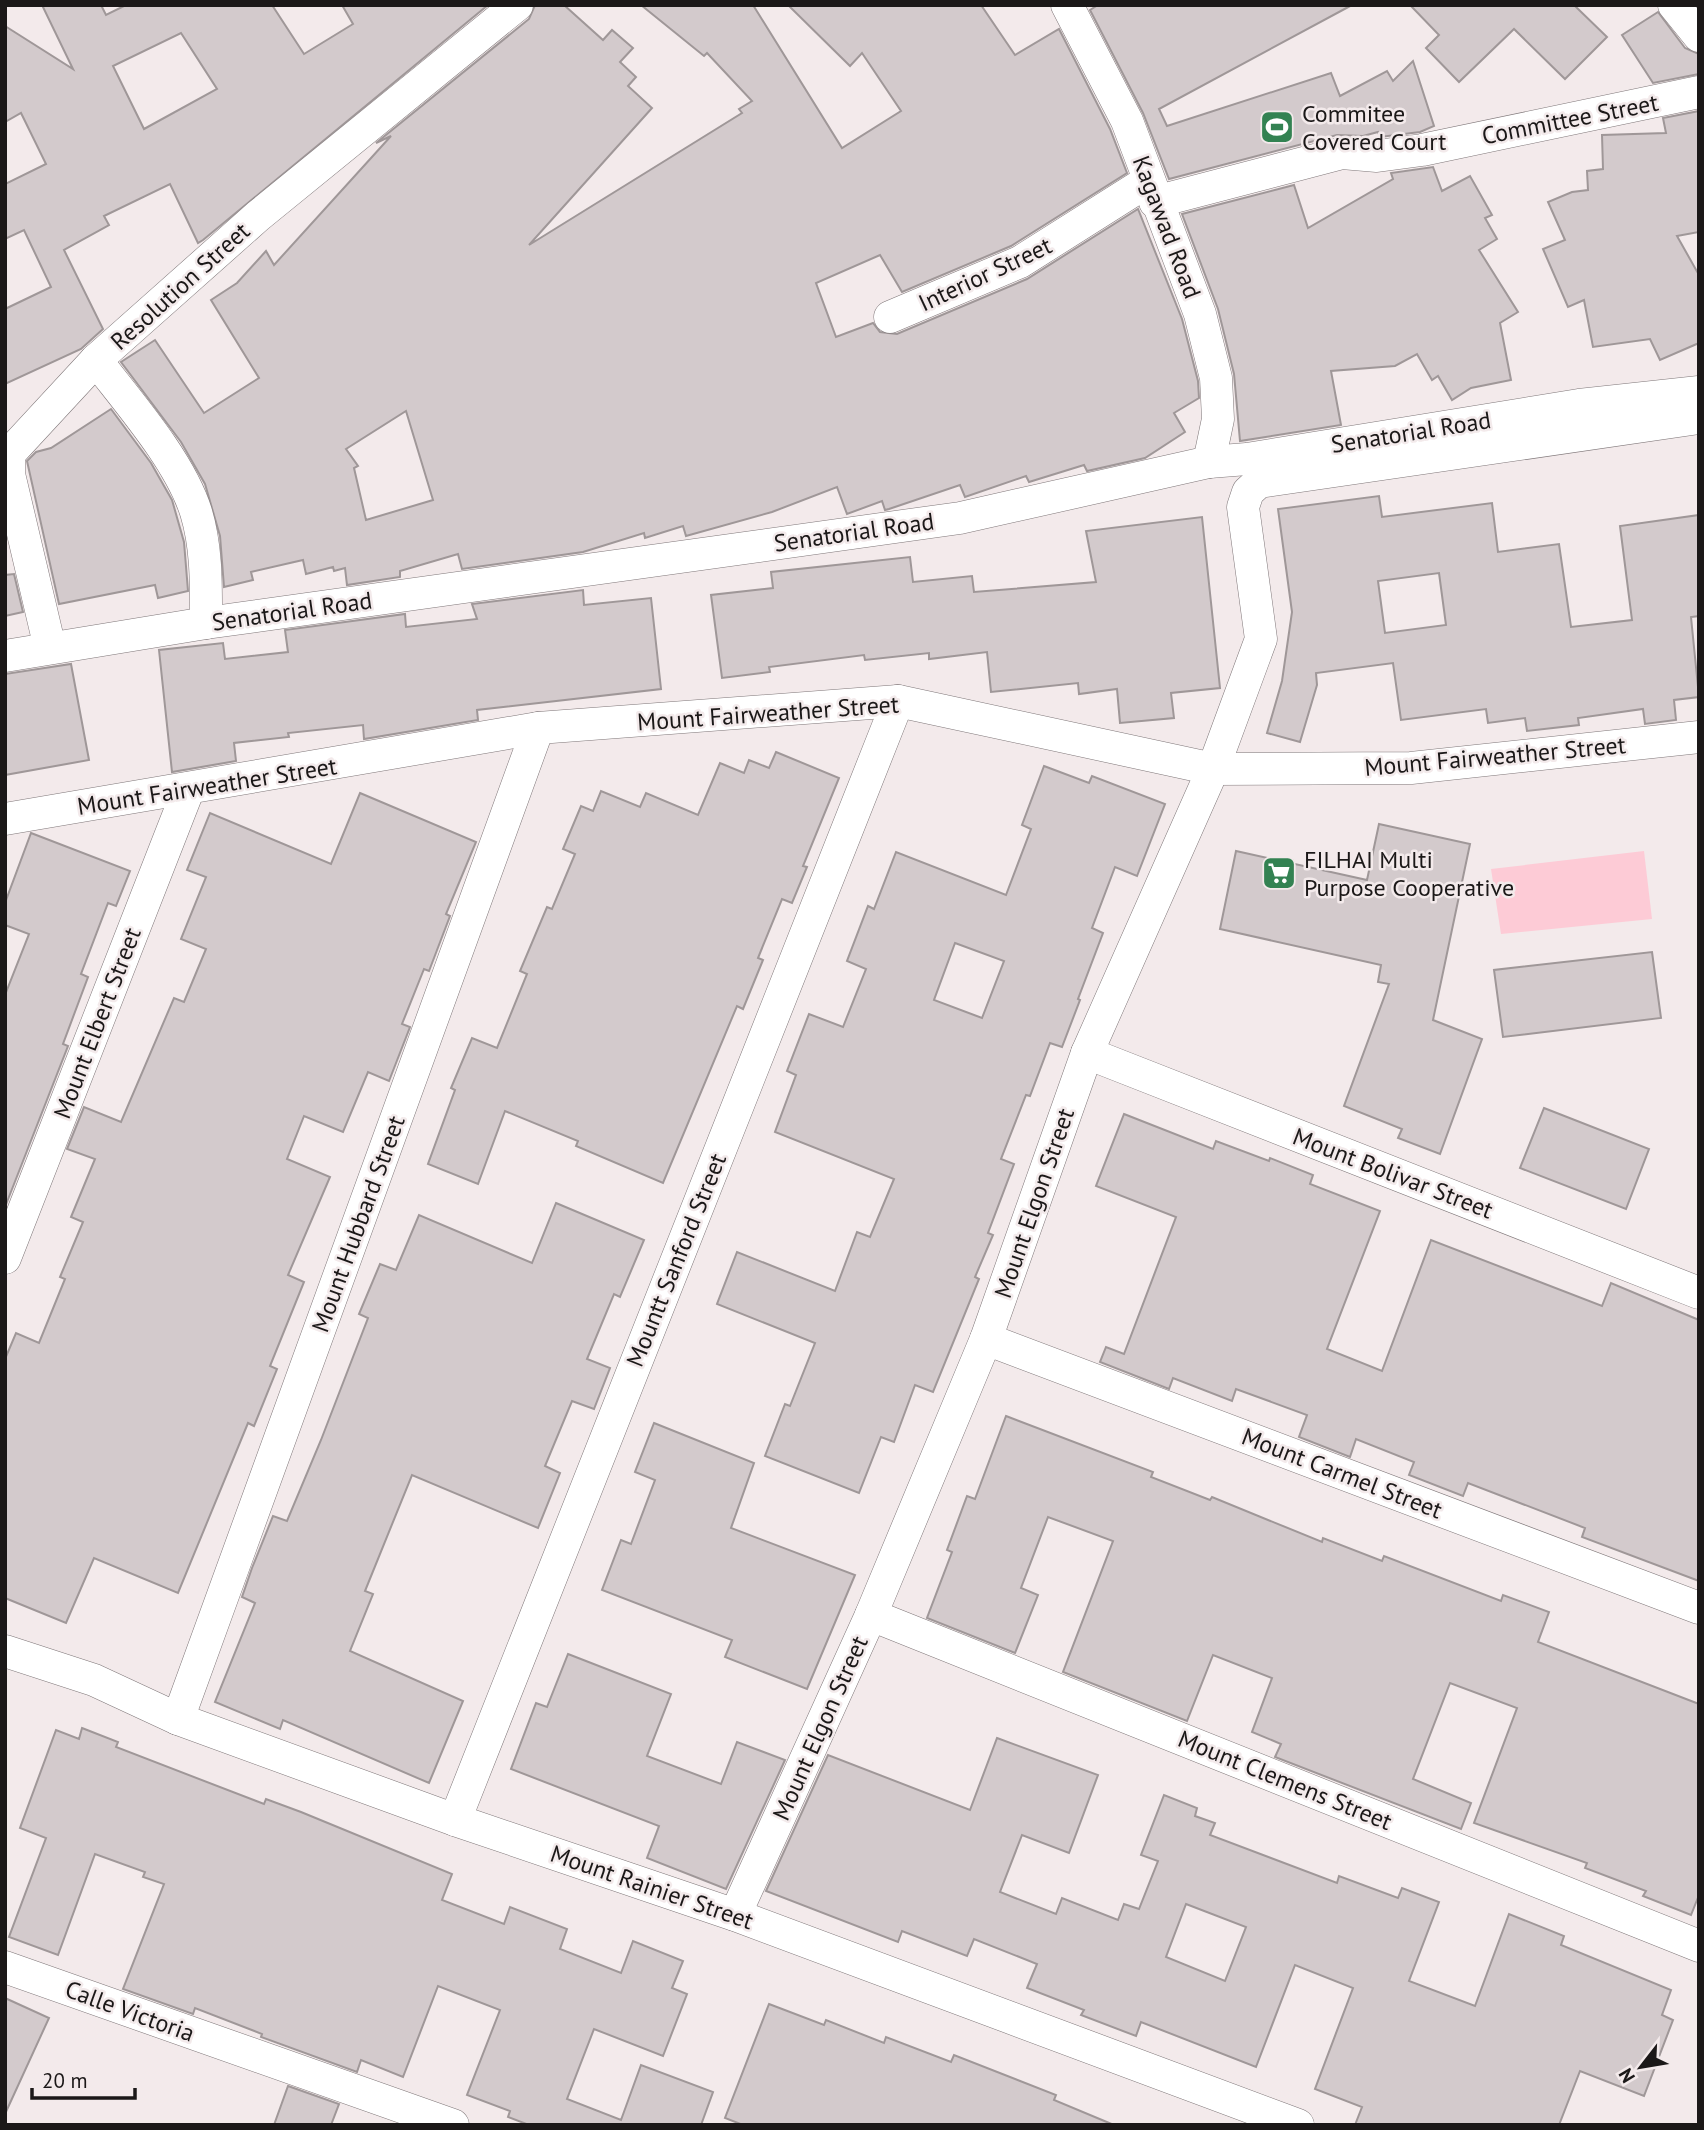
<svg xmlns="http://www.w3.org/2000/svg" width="1704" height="2130" viewBox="0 0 1704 2130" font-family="'PT Sans',sans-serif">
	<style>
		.green { fill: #fdcbd6 }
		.building { fill: #d3cacc; stroke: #9f9798; stroke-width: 2; fill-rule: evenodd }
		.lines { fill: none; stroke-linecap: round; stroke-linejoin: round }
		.street-casing { stroke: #7f7779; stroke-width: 33 }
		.street { stroke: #fff; stroke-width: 32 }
		.labels { text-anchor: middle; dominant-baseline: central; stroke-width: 5; stroke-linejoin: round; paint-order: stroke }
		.poi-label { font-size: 24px; fill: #1b1818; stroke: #f3eaeb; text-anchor: start }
		.street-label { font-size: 24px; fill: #1b1818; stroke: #f3eaeb }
	</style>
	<rect width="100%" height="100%" fill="#f3eaeb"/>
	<path class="green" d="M1644 851 1652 919 1501 934 1491 869Z"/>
	<g class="building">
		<path d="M42 5H101L106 15 126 5H272L304 54 353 24 342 5H488L203 240 198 243 170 184 104 216 109 225 64 250 103 329 81 349 5 384V309L51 287 24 230 5 239V184L46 164 21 113 5 122V26L73 69ZM181 33 217 89 144 129 113 66Z"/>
		<path d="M535 5H564L603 40 612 30 633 48 620 62 636 77 628 86 652 108 529 245 742 113 739 109 752 101 707 53 704 56 641 5H753L842 148 901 111 862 53 850 66 788 5H981L1015 55 1059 29 1110 129 1127 173 1011 246 902 292 880 255 816 283 836 337 873 323 880 332 897 334 1027 279 1138 209 1182 319 1198 381 1199 398 1174 413 1185 432 1145 458 1087 471 1084 465 1029 482 1026 476 965 497 960 485 889 509 885 510 882 501 847 514 837 487 772 512 686 536 683 526 645 538 644 533 583 552 462 569 458 554 400 571V577L347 585 345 568 334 571 333 567 306 574 303 560 251 572 253 580 224 587 220 536 205 484 181 442 121 362 155 340 204 413 259 378 211 300 237 283 266 251 274 265 391 136 376 143 529 19ZM406 411 433 500 366 520 354 468 358 466 346 449Z"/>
		<path d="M1098 5H1352L1159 109 1167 126 1331 73 1340 96 1387 71 1393 81 1413 61 1434 126 1420 132 1380 137 1378 132 1363 136 1337 135 1169 179 1143 113 1090 10Z"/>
		<path d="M1410 5H1574L1607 37 1565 79 1514 29 1459 82 1426 48 1439 35Z"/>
		<path d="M1658 12 1685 48 1699 54V74L1653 83 1622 35Z"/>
		<path d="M1699 111V232L1677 236 1699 275V343L1660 360 1650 339 1593 347 1584 300 1568 307 1543 249 1565 240 1548 202 1572 192 1588 190 1587 171 1603 169 1602 135 1666 133 1663 118Z"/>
		<path d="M1433 167 1442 191 1470 176 1492 215 1485 218 1497 239 1479 250 1518 312 1500 323 1511 380 1471 388 1452 400 1438 376 1432 380 1417 354 1395 366 1331 371 1341 425 1240 441 1234 374 1218 309 1182 214 1294 185 1308 228 1393 179 1391 173Z"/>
		<path d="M111 409 151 463 172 500 184 542 188 591 158 598 155 585 59 604 27 461 36 452 51 448Z"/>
		<path d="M1379 496 1382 517 1492 503 1498 552 1559 544 1571 627 1632 620 1620 526 1699 515V616L1691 617 1699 697 1674 700 1676 720 1645 724 1643 709 1578 718 1579 725 1527 731 1525 718 1488 723 1486 709 1401 720 1393 663 1316 673 1317 685 1300 742 1267 733 1282 681 1292 612 1278 509ZM1439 573 1446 625 1385 633 1378 581Z"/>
		<path d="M1202 517 1220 688 1171 693 1174 718 1120 723 1117 689 1079 694 1078 683 991 692 987 652 929 659V653L865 660 864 655 769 667 770 672 722 678 711 595 773 588 771 572 910 557 913 582 972 576 974 592 1096 582 1086 531Z"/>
		<path d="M14 574 23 612 5 616V575Z"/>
		<path d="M583 590 584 605 651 598 661 689 477 710 478 720 364 739 363 725 288 733 289 737 234 743 236 761 172 772 159 650 223 643 225 659 288 652 285 630 405 614 406 627 477 619 472 604Z"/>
		<path d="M71 664 89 760 5 775V674Z"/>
		<path d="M776 752 839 778 803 866 807 867 792 903 782 899 758 958 763 960 743 1009 737 1006 663 1183 576 1146 578 1141 505 1111 478 1184 428 1164 455 1090 451 1088 472 1038 497 1048 527 974 520 971 547 907 552 909 575 854 563 849 581 806 593 811 601 791 640 807 646 793 698 815 720 763 744 773 749 760 769 768Z"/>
		<path d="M1044 766 1089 783 1092 776 1165 804 1137 876 1115 867 1092 928 1103 933 1078 999 1080 1000 1062 1047 1050 1043 1030 1096 1026 1095 1001 1159 1014 1164 988 1233 993 1235 975 1277 979 1279 933 1392 915 1385 894 1442 881 1437 859 1493 765 1456 785 1404 790 1406 815 1343 717 1304 737 1252 835 1291 857 1232 870 1237 894 1179 775 1132 796 1075 787 1071 809 1014 843 1027 866 969 847 961 868 906 874 909 896 852 1006 895 1031 829 1022 825ZM955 943 1004 961 982 1018 934 1000Z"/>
		<path d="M360 793 476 842 446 914 450 916 429 971 424 969 402 1024 410 1027 389 1081 368 1072 343 1132 304 1116 287 1159 330 1177 288 1275 304 1282 270 1366 277 1369 254 1426 248 1423 178 1593 94 1558 66 1623 5 1598V1359L16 1333 39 1343 65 1279 60 1277 83 1222 71 1217 95 1159 67 1149 84 1107 121 1122 174 998 184 1002 206 949 181 939 206 877 187 870 210 813 331 864Z"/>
		<path d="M1379 824 1470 844 1433 1020 1482 1039 1440 1154 1398 1138 1402 1129 1344 1106 1389 984 1378 982 1381 965 1220 929 1236 851 1367 880Z"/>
		<path d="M31 833 130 871 116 906 108 903 81 974 88 977 63 1044 68 1046 5 1207V995L29 934 5 925V903Z"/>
		<path d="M1652 952 1661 1018 1503 1037 1494 970Z"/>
		<path d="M1544 1108 1649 1149 1626 1209 1520 1168Z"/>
		<path d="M1124 1114 1213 1149 1216 1141 1269 1161 1270 1158 1313 1175 1310 1184 1380 1211 1327 1349 1382 1371 1431 1240 1602 1306 1611 1283 1699 1320V1581L1582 1537 1585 1528 1468 1483 1463 1496 1409 1475 1414 1462 1356 1439 1350 1457 1299 1437 1307 1415 1236 1389 1232 1401 1173 1378 1169 1389 1100 1362 1106 1347 1124 1354 1176 1217 1096 1186Z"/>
		<path d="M556 1203 644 1240 620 1297 614 1294 587 1359 610 1368 594 1409 572 1401 545 1466 560 1473 538 1528 412 1475 365 1591 373 1594 350 1651 463 1701 429 1783 283 1720 280 1729 215 1702 255 1603 242 1597 252 1568 273 1516 287 1521 321 1440 368 1318 359 1314 380 1264 396 1270 419 1215 532 1263Z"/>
		<path d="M1006 1416 1153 1472 1151 1477 1210 1500 1212 1497 1322 1542 1323 1538 1382 1561 1384 1556 1501 1601 1503 1595 1549 1612 1538 1642 1699 1704V1895L1691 1915 1643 1896 1646 1891 1585 1868 1587 1863 1474 1823 1517 1708 1450 1683 1413 1779 1471 1803 1461 1829 1275 1757 1281 1744 1252 1732 1272 1678 1213 1655 1187 1721 1063 1672 1113 1541 1048 1517 1021 1588 1038 1595 1015 1653 927 1618 952 1552 947 1550 967 1496 975 1499Z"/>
		<path d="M654 1423 754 1463 731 1528 855 1575 807 1689 725 1657 732 1640 602 1590 621 1540 631 1544 655 1480 635 1472Z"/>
		<path d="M568 1654 671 1694 647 1756 721 1784 737 1742 785 1760 726 1889 647 1858 659 1826 511 1769 536 1703 547 1707Z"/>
		<path d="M82 1728 118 1742 116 1747 264 1804 266 1799 301 1812 452 1874 442 1900 504 1924 510 1907 567 1929 560 1949 621 1973 633 1941 683 1961 672 1988 687 1994 663 2056 594 2029 567 2099 621 2120 641 2065 713 2092 701 2125H529L508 2117 510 2111 467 2095 500 2010 438 1986 403 2077 361 2060 357 2072 261 2037 262 2034 195 2008 193 2014 123 1989 164 1884 143 1877 145 1872 95 1854 58 1955 9 1937 46 1838 20 1828 56 1730 79 1739Z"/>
		<path d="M997 1738 1098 1775 1069 1853 1022 1835 1000 1892 1056 1914 1062 1898 1118 1920 1124 1904 1139 1909 1158 1861 1141 1855 1164 1795 1197 1808 1195 1816 1215 1823 1210 1835 1337 1883 1339 1876 1398 1898 1402 1888 1439 1902 1409 1981 1475 2006 1509 1914 1564 1936 1561 1945 1671 1990 1662 2015 1673 2020 1644 2096 1580 2071 1559 2125H1355L1362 2107 1315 2089 1353 1988 1295 1965 1256 2067 1141 2022 1136 2036 1081 2015 1084 2010 1027 1988 1037 1964 974 1939 967 1956 902 1931 898 1942 766 1891 828 1755 970 1810ZM1186 1904 1246 1927 1225 1981 1166 1957Z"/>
		<path d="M5 1998 49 2018 5 2114Z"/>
		<path d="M769 2004 824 2025 826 2020 884 2043 886 2037 951 2062 954 2055 1056 2095 1054 2100 1114 2125H743L725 2118Z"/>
		<path d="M288 2086 339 2104 331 2125H274Z"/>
	</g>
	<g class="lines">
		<g class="street-casing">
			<g id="street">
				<path d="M1067 5 1127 121 1200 314 1216 378 1218 419 1209 462"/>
				<path d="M1674 5 1699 36"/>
				<path d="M1155 202 1342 153 1377 156 1422 150 1699 92"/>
				<path d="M890 317 1020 262 1148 181"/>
				<path d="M96 360C129 403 180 461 196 512 207 548 206 586 206 623"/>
				<path d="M50 648 9 474V454L96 360 258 216 517 5"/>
				<path d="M5 656 206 623 960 518 1209 462 1247 459 1579 405 1699 392"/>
				<path d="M5 819 538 728 898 701 1213 769 1411 768 1699 737"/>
				<path d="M1087 1053 1699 1293"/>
				<path d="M5 1258 189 788"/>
				<path d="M986 1339 1699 1608"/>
				<path d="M871 1615 1699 1946"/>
				<path d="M5 1651 94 1680 178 1719 455 1820 735 1915 1298 2125"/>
				<path d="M178 1719 538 728"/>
				<path d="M455 1820 898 701"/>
				<path d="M735 1915 871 1615 986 1339 1087 1053 1213 769 1261 639 1243 507 1248 492 1259 482 1699 418"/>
				<path d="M5 1967 453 2125"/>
			</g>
		</g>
		<use href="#street" class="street"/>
	</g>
	<defs>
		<g id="stadium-square" transform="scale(1.75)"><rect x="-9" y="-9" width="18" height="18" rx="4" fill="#338252" stroke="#f3eaeb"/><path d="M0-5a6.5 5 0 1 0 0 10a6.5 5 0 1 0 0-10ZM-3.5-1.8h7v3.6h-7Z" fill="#fff"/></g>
		<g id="supermarket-square" transform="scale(1.75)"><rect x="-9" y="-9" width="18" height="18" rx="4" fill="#338252" stroke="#f3eaeb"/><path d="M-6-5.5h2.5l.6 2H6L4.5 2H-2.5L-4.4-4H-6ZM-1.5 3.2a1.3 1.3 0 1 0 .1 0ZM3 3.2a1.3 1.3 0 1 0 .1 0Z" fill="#fff"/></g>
	</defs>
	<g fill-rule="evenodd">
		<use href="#stadium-square" x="1277" y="127"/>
		<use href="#supermarket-square" x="1279" y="873"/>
	</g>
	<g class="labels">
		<g class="poi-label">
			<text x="1302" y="113">Commitee<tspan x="1302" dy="28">Covered Court</tspan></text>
			<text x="1304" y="859">FILHAI Multi<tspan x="1304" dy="28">Purpose Cooperative</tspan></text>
		</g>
		<g class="street-label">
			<text transform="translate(1570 119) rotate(-11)">Committee Street</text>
			<text transform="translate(1167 227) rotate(69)">Kagawad Road</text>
			<text transform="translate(985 274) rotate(-25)">Interior Street</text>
			<text transform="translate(180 286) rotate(-42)">Resolution Street</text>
			<text transform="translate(1411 432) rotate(-9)">Senatorial Road</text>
			<text transform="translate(854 532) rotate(-8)">Senatorial Road</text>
			<text transform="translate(292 611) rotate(-8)">Senatorial Road</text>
			<text transform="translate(768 713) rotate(-4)">Mount Fairweather Street</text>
			<text transform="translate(1495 756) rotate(-5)">Mount Fairweather Street</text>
			<text transform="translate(207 786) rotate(-9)">Mount Fairweather Street</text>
			<text transform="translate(97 1023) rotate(-69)">Mount Elbert Street</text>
			<text transform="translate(1393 1173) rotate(21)">Mount Bolivar Street</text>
			<text transform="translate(1034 1203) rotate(-71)">Mount Elgon Street</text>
			<text transform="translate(358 1224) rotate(-70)">Mount Hubbard Street</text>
			<text transform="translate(676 1260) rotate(-68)">Mountt Sanford Street</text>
			<text transform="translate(1342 1473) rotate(21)">Mount Carmel Street</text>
			<text transform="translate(820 1728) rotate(-66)">Mount Elgon Street</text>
			<text transform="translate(1285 1780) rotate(22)">Mount Clemens Street</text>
			<text transform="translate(652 1887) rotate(19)">Mount Rainier Street</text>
			<text transform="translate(130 2011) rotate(20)">Calle Victoria</text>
		</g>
	</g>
	<rect width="1704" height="2130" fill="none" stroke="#1b1818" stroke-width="14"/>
	<g transform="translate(1641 2067) rotate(239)" stroke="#f3eaeb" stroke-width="5" paint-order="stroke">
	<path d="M0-5L12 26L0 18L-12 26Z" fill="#1b1818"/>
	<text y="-10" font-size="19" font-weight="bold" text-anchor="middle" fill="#1b1818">N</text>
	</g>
	<path d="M32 2088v10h103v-10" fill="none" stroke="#1b1818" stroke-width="3.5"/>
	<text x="42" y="2088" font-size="21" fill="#1b1818" stroke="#f3eaeb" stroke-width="5" paint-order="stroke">20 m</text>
</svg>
